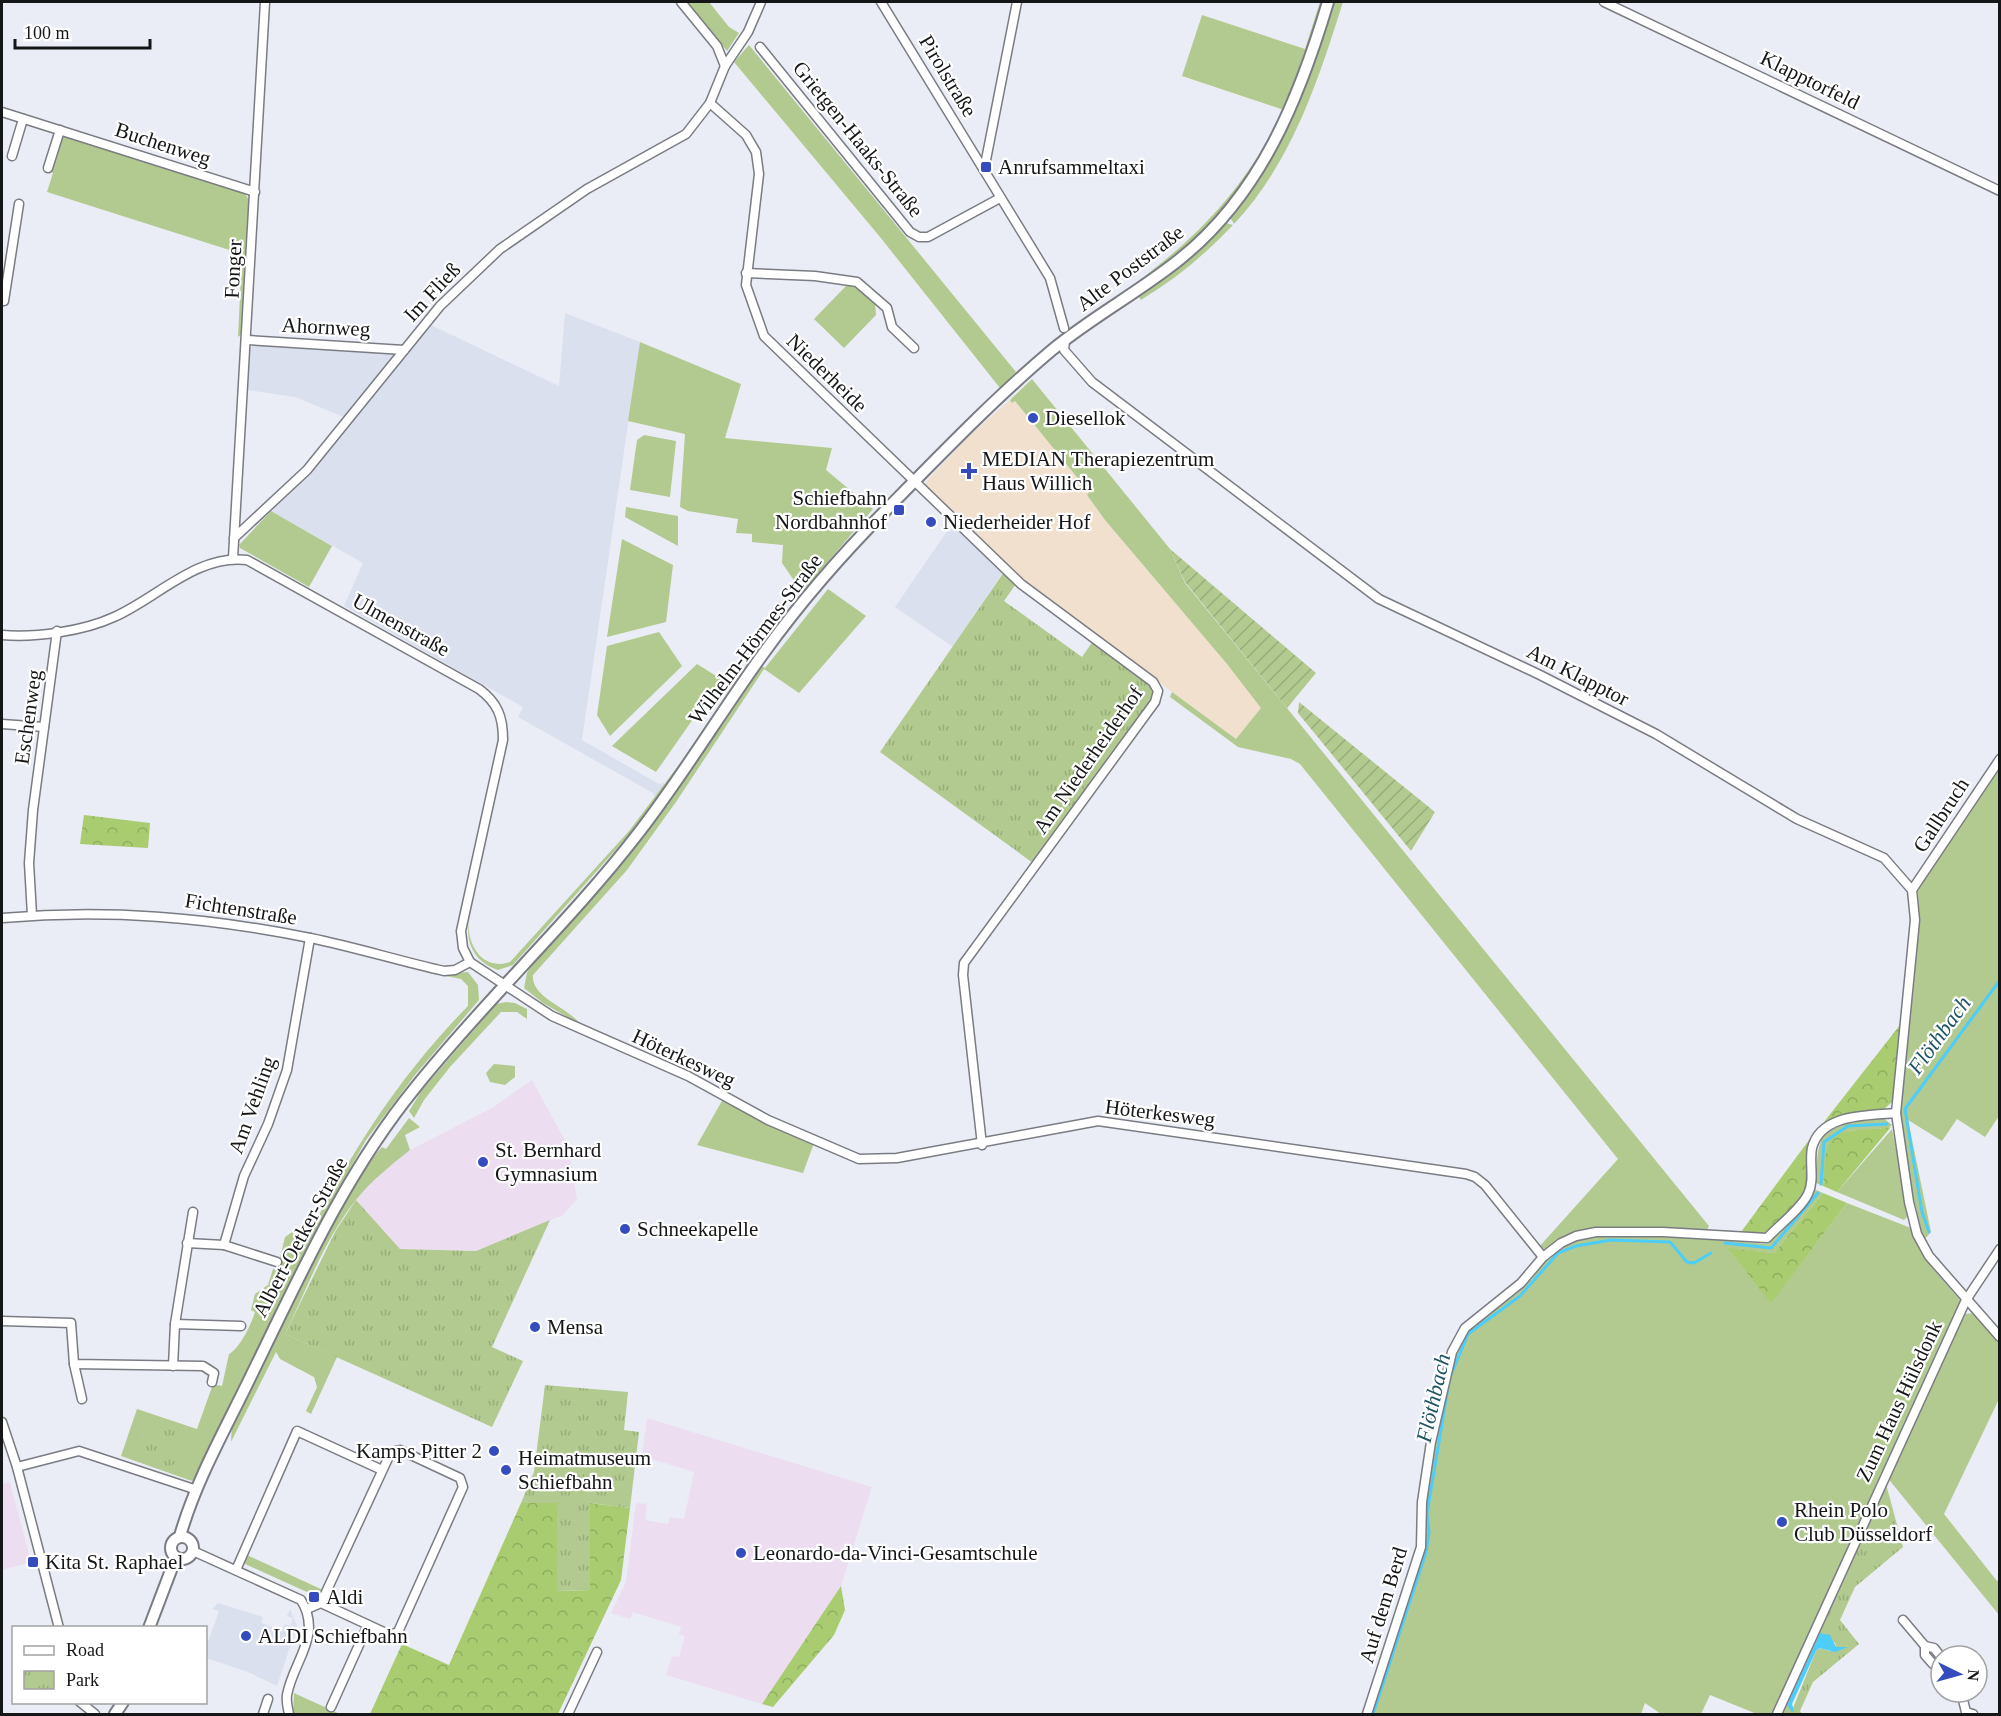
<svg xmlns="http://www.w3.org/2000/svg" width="2001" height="1716" viewBox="0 0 2001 1716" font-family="'Times New Roman',serif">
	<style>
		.built { fill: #dbe0ef }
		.industrial { fill: #f1e0ce }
		.education { fill: #edddf0 }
		.grass { fill: #b2ca8f }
		.forest { fill: url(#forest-crowns) }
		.park { fill: url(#park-tufts); fill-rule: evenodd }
		.garden { fill: url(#garden-furrows) }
		.water { fill: #4ccdfa }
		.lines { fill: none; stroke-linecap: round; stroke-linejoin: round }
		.stream { stroke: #4ccdfa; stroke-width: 3 }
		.street-casing { stroke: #7a7c83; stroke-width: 11 }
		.secondary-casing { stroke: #7a7c83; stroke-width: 14 }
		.street { stroke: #fff; stroke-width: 8 }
		.secondary { stroke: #fff; stroke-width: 10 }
		.poi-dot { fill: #344cbd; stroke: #fff; stroke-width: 2 }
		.labels { text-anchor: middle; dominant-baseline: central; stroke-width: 4.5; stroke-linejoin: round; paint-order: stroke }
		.street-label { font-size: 21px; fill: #151618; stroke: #fff }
		.poi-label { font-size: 21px; fill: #151618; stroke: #fff; text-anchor: start }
		.water-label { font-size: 22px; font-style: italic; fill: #1f5466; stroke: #fff }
	</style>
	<defs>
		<pattern id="forest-crowns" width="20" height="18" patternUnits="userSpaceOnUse" patternTransform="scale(1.5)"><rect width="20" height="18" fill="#a8cc6f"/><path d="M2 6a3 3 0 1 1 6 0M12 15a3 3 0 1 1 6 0" fill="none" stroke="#90ae5f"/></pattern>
		<pattern id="park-tufts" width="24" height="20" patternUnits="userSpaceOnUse" patternTransform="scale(1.5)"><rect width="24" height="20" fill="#b2ca8f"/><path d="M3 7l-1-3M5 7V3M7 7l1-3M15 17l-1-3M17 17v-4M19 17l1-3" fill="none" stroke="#98ad7b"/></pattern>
		<pattern id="garden-furrows" width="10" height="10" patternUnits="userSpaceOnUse" patternTransform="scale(1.5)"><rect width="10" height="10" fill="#b2ca8f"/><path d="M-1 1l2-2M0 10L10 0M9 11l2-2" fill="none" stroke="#98ad7b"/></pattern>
	</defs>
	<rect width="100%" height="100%" fill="#eaedf5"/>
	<g class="built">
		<path d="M565 313 640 342 582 740 659 784 665 783 655 797 653 793 518 717 523 707 344 606 363 563 271 511 341 436 431 325 559 386Z"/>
		<path d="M255 344 391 352 393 357 346 418 295 397 247 390 250 349Z"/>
		<path d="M952 524 1003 572 953 647 895 607Z"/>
		<path d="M218 1603 263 1617 261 1623 282 1630 285 1624 291 1626 293 1618 287 1616 290 1609 297 1626 277 1686 248 1672 206 1658V1641L208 1642 219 1611 212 1609Z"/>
	</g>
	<path class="industrial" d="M1010 400 1012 402 1015 401 1090 493 1087 495 1105 520 1227 664 1262 708 1236 739 1028 586 922 486 969 436Z"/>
	<g class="education">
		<path d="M532 1080 568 1146 577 1199 563 1215 476 1251 400 1249 356 1200 379 1174 410 1150 492 1108Z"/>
		<path d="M647 1418 872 1487 841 1586 762 1704 666 1675 672 1656 679 1657 685 1636 679 1634 681 1627 633 1612 630 1619 611 1613 626 1582 636 1503 647 1504 645 1520 668 1524 670 1517 684 1519 694 1472 642 1456Z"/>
		<path d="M10 1482 31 1562 2 1570V1484Z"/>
	</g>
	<g class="grass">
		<path d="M686 2H709L729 27 739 33 727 51Z"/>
		<path d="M1320 2H1323C1295 92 1261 182 1188 246 1158 272 1124 294 1091 316 1180 252 1233 210 1284 110L1182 76 1202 15 1305 49Z"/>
		<path d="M1334 2H1343C1318 81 1292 162 1234 224L1230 217C1285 148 1308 84 1334 2Z"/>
		<path d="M749 45 1016 372 1000 388 880 237 734 62Z"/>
		<path d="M65 136 244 193 250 201 243 333 238 337 242 254 47 192 53 173 49 171 60 138Z"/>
		<path d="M1226 223 1233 225C1202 257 1178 277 1141 300L1139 297 1177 269Z"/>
		<path d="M846 286H857L875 303 876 315 844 348 814 319Z"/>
		<path d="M640 342 741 384 725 438 832 448 826 470 873 509 802 592 782 563 783 545 752 542V534L736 533 738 519 688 511 680 507 685 434 628 421Z"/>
		<path d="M1032 379 1170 549 1185 583 1709 1226 1707 1230 1687 1231 1665 1227 1597 1228 1548 1250 1539 1247 1618 1159 1300 764 1291 759 1238 747 1170 697 1172 692 1236 739 1261 708 1227 664 1105 520 1087 495 1089 492 1015 401 1012 403 1010 400Z"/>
		<path d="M644 435 676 441 670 497 630 490 637 440Z"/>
		<path d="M626 507 678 516V546L625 517Z"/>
		<path d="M271 511 332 546 309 587 240 548 239 545Z"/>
		<path d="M622 539 673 565 666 622 607 637Z"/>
		<path d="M828 589 866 616 799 693 764 669 676 802 627 870 533 975C531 998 567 1006 581 1025L543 1003 524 988 527 973 531 966 611 876 638 842 760 665 765 668Z"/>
		<path d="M659 632 682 666 610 736 597 715 607 646Z"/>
		<path d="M752 657 753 659 645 817 513 965 498 970C476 963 465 944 469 922 467 946 483 971 510 962L629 831 681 762Z"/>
		<path d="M697 664 721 679 656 772 612 746Z"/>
		<path d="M1996 770 2000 773 1999 1116 1985 1137 1957 1119 1942 1141 1908 1120 1931 1232 1923 1241 1898 1125 1919 918 1918 891 1921 885Z"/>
		<path d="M468 972 478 985 479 1000 415 1075 366 1140 315 1231 196 1479 192 1481 121 1456 137 1409 197 1429 213 1384 222 1386 229 1354C240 1348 251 1325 255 1312L251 1310 255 1294 268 1285 273 1269 277 1270 285 1237 301 1226 312 1229C354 1147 403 1072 468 1006V986L461 979 436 974Z"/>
		<path d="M506 1002 515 1003 527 1009V1019L517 1012H501L450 1067 424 1100 414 1118 409 1111 422 1090 496 1004Z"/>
		<path d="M494 1064 515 1066V1077L505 1085 490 1082 486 1073Z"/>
		<path d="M723 1099 814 1143 803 1173 697 1145Z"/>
		<path d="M1882 1117 1892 1125 1888 1128 1849 1131 1829 1144 1823 1186 1816 1183C1817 1124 1826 1123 1882 1117Z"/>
		<path d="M409 1118 420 1127 405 1135 410 1150C391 1165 372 1180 356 1200 325 1238 307 1289 285 1334L337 1357 311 1414 306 1411 317 1387 314 1377 280 1359 276 1352 231 1442 232 1423 304 1275 360 1173 382 1147 386 1149Z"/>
		<path d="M1892 1129 1909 1215 1904 1220 1837 1192Z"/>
		<path d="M1816 1190 1823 1193 1774 1253 1728 1249 1771 1302 1847 1203 1911 1228 1934 1270 1960 1300V1306L1892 1450 1897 1456 1965 1314 1973 1313 1999 1343V1399L1944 1514 1997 1581 1999 1579V1615L1882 1471 1774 1714H1757L1710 1695 1701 1714H1661L1645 1703 1641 1714H1370L1423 1549 1431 1457 1442 1401 1458 1346 1465 1330 1532 1279 1544 1262 1559 1248 1577 1239 1615 1235 1671 1236 1768 1244Z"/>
		<path d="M247 1555 323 1590 318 1597 243 1563Z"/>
		<path d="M294 1693 340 1714H293Z"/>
	</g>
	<g class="forest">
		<path d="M84 815 150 823 148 848 80 844Z"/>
		<path d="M1900 1025 1893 1101 1883 1110 1845 1114 1824 1122Z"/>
		<path d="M1891 1127 1837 1192 1823 1186C1825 1174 1824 1154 1829 1144 1839 1125 1875 1131 1891 1127Z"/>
		<path d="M1812 1136C1807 1152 1812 1168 1808 1183 1804 1198 1775 1231 1760 1234 1754 1236 1747 1233 1741 1232Z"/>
		<path d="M1823 1193 1847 1203 1771 1303 1727 1248 1774 1253Z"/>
		<path d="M521 1503H557V1591L590 1590V1503L630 1508 621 1580 558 1714H370L402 1644 449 1665Z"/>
		<path d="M841 1586 845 1610 834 1635 773 1707 762 1704Z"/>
	</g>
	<g class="park">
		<path d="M1004 572 1016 584 1004 601 1082 657 1093 641 1156 687 1157 695 1033 863 880 752Z"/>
		<path d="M356 1200 400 1249 476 1251 550 1220 492 1347 523 1361 492 1427 285 1334 336 1230Z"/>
		<path d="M545 1385 628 1392 624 1430 639 1432 630 1508 590 1503V1590L557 1591V1503H521L534 1472Z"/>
		<path d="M144 1420 183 1434 182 1457 169 1468 138 1456 133 1445Z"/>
		<path d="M1886 1484 1903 1547 1855 1587 1840 1620 1859 1644 1813 1682 1800 1711 1802 1714H1781ZM1820 1633 1835 1643 1836 1647H1845L1830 1651 1819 1648 1816 1651 1793 1708 1787 1705Z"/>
	</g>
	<g class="garden">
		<path d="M1170 549 1316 673 1287 708 1185 582Z"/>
		<path d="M1299 702 1435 812 1411 851 1298 713Z"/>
	</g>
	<path class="water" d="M1820 1633 1830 1635 1836 1647H1848L1835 1652 1819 1648 1816 1651 1792 1704 1794 1711 1792 1712 1787 1705Z"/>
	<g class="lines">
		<g class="stream">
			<path d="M1821 1184 1824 1142 1848 1126 1887 1124"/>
			<path d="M1929 1232 1922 1212 1905 1109 2000 980"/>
			<path d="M1725 1243 1771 1248 1818 1193"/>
			<path d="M1451 1375 1468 1334 1520 1296 1558 1253 1576 1246 1611 1240 1670 1242 1687 1262 1694 1263 1711 1253"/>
			<path d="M1373 1714 1426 1552 1429 1532 1427 1513 1449 1382"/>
		</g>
		<g class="street-casing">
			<g id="street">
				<path d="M681 2 717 46 725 66"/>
				<path d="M881 2 1050 278 1064 328"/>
				<path d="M1604 2 2000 191"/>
				<path d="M760 47 910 232 919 237H928L1000 198"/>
				<path d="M710 103 746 135 756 152 759 174 746 285 764 336 1021 584 1153 682 1158 691 1155 702 964 963 963 975 982 1145"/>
				<path d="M2 112 255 192"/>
				<path d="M12 156 23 119"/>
				<path d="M48 168 60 130"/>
				<path d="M984 170 1017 2"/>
				<path d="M746 273 815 276 857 282 887 308 892 327 914 348"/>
				<path d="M2 301H4L19 204"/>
				<path d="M247 340 404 350"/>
				<path d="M1065 341 1064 350 1092 382 1379 599 1540 675 1656 734 1797 819 1884 858 1912 890 1915 920 1896 1113 1909 1202 1917 1234 1929 1256 2000 1337"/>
				<path d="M234 538 307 470 440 306 500 249 587 189 686 134 710 103 725 66 748 32 761 2"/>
				<path d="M233 558 265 2"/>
				<path d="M2 635C35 638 84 631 114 617 157 598 197 554 247 560L479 689C498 703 503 717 503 740L461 931 463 948 470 962 552 1016 688 1076 768 1120 859 1159 897 1158 1098 1121 1466 1174 1475 1177 1485 1185 1543 1257"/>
				<path d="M2 724 44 727"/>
				<path d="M1912 890 2000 759"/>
				<path d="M32 915 29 863 33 810 57 631"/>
				<path d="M2 918C108 909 206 917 310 938 355 947 399 961 444 971L455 970 470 962"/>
				<path d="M187 1243 224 1245 277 1262"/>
				<path d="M224 1245 244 1176 268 1124 287 1070 310 938"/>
				<path d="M2 1321 71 1323 74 1364 203 1366 214 1373 212 1382"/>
				<path d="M175 1324 193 1212"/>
				<path d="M74 1364 82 1399"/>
				<path d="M173 1366 175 1324 241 1326"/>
				<path d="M2 1422 17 1467 59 1628"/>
				<path d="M17 1467 79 1451 197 1490"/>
				<path d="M193 1551 301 1600C323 1636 293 1661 287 1695 286 1701 288 1709 289 1714"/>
				<path d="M236 1570 297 1431 382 1470"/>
				<path d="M307 1609 321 1603 390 1635 398 1632 463 1487 460 1478 400 1450 391 1452 321 1603"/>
				<path d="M1903 1620 1925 1646 1934 1648 1941 1657"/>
				<path d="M1925 1646V1655L1933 1664 1941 1665"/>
				<path d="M1961 1692 1966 1712 1973 1714"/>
				<path d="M80 1702 95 1714"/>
				<path d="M331 1707 368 1625"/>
				<path d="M263 1714 268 1699"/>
				<path d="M568 1714 597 1652"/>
				<path d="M1367 1714 1421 1547 1422 1502 1431 1442 1452 1352 1465 1328 1521 1283 1543 1257 1561 1243 1576 1236 1596 1232H1663L1767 1238C1779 1225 1800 1210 1808 1194 1815 1180 1809 1163 1812 1148 1821 1113 1868 1116 1896 1113"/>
				<path d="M1777 1714 1966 1300 2000 1249"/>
			</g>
		</g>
		<g class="secondary-casing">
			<g id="secondary">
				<path d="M180 1536C196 1480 226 1428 251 1376 300 1276 344 1175 415 1088 486 999 571 921 640 831 684 774 721 712 763 654 801 601 844 552 890 506 942 453 995 398 1052 350 1092 317 1139 292 1180 259 1261 194 1299 99 1328 2"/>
				<circle cx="182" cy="1548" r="11"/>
				<path d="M149 1628 176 1557"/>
				<path d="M115 1714 123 1702"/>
			</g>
		</g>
		<use href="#street" class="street"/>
		<use href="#secondary" class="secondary"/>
	</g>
	<g class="poi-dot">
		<rect x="980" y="161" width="12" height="12" rx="3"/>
		<circle cx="1033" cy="418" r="6"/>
		<path d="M966 462h6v6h6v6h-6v6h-6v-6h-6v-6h6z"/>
		<rect x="893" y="504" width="12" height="12" rx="3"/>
		<circle cx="931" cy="522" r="6"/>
		<circle cx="483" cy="1162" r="6"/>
		<circle cx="625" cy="1229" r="6"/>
		<circle cx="535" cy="1327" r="6"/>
		<circle cx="494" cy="1451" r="6"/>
		<circle cx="506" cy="1470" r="6"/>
		<circle cx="1782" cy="1522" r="6"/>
		<circle cx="741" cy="1553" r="6"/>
		<rect x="27" y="1556" width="12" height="12" rx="3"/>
		<rect x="308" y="1591" width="12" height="12" rx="3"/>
		<circle cx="246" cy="1636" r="6"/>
	</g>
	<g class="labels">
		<g class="street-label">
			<text transform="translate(948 76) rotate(59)">Pirolstraße</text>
			<text transform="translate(1810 80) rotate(26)">Klapptorfeld</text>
			<text transform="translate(858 139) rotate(51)">Grietgen-Haaks-Straße</text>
			<text transform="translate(163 144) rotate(18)">Buchenweg</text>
			<text transform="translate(1130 268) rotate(-37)">Alte Poststraße</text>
			<text transform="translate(233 269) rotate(-87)">Fonger</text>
			<text transform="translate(432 292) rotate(-47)">Im Fließ</text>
			<text transform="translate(326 327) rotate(3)">Ahornweg</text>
			<text transform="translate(827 373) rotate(44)">Niederheide</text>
			<text transform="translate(401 625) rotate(29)">Ulmenstraße</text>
			<text transform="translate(755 639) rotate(-53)">Wilhelm-Hörmes-Straße</text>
			<text transform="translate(1578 675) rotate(27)">Am Klapptor</text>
			<text transform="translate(28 717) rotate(-82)">Eschenweg</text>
			<text transform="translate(1088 760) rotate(-55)">Am Niederheiderhof</text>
			<text transform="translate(1941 815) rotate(-57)">Gallbruch</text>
			<text transform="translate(241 909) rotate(9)">Fichtenstraße</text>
			<text transform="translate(684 1058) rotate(25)">Höterkesweg</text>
			<text transform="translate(252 1105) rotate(-70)">Am Vehling</text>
			<text transform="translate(1160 1113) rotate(7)">Höterkesweg</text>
			<text transform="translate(300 1237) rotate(-62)">Albert-Oetker-Straße</text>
			<text transform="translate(1899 1401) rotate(-65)">Zum Haus Hülsdonk</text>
			<text transform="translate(1383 1605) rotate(-73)">Auf dem Berd</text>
		</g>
		<g class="poi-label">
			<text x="998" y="167">Anrufsammeltaxi</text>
			<text x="1045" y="418">Diesellok</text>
			<text x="982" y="459">MEDIAN Therapiezentrum<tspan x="982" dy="24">Haus Willich</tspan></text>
			<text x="887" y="498" text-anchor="end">Schiefbahn<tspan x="887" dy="24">Nordbahnhof</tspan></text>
			<text x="943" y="522">Niederheider Hof</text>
			<text x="495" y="1150">St. Bernhard<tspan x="495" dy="24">Gymnasium</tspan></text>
			<text x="637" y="1229">Schneekapelle</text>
			<text x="547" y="1327">Mensa</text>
			<text x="482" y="1451" text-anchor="end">Kamps Pitter 2</text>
			<text x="518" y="1458">Heimatmuseum<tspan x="518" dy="24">Schiefbahn</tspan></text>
			<text x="1794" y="1510">Rhein Polo<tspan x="1794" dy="24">Club Düsseldorf</tspan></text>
			<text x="753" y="1553">Leonardo-da-Vinci-Gesamtschule</text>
			<text x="45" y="1562">Kita St. Raphael</text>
			<text x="326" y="1597">Aldi</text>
			<text x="258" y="1636">ALDI Schiefbahn</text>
		</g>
		<g class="water-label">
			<text transform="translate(1939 1035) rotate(-54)">Flöthbach</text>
			<text transform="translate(1433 1398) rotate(-77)">Flöthbach</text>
		</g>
	</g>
	<rect width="2001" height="1716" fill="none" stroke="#151618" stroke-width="6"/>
	<rect x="12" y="1626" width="195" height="78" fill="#ffffff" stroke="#a1a2a3" stroke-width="1.5"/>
	<rect x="24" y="1646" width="30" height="9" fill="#ffffff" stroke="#a1a2a3" stroke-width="1.5"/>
	<text x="66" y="1656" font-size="18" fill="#151618">Road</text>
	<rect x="24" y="1671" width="30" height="18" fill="url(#park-tufts)" stroke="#a1a2a3" stroke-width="1.5"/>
	<text x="66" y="1686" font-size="18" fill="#151618">Park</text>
	<g transform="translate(1959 1674) rotate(95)"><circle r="28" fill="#ffffff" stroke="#a1a2a3" stroke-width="1.5"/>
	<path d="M0-4.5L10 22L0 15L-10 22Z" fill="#344cbd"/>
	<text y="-9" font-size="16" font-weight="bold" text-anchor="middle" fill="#151618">N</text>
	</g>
	<path d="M15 39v9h135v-9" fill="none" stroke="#151618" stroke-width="3"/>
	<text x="24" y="39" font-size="18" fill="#151618" stroke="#ffffff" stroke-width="4.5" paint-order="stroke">100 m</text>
</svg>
